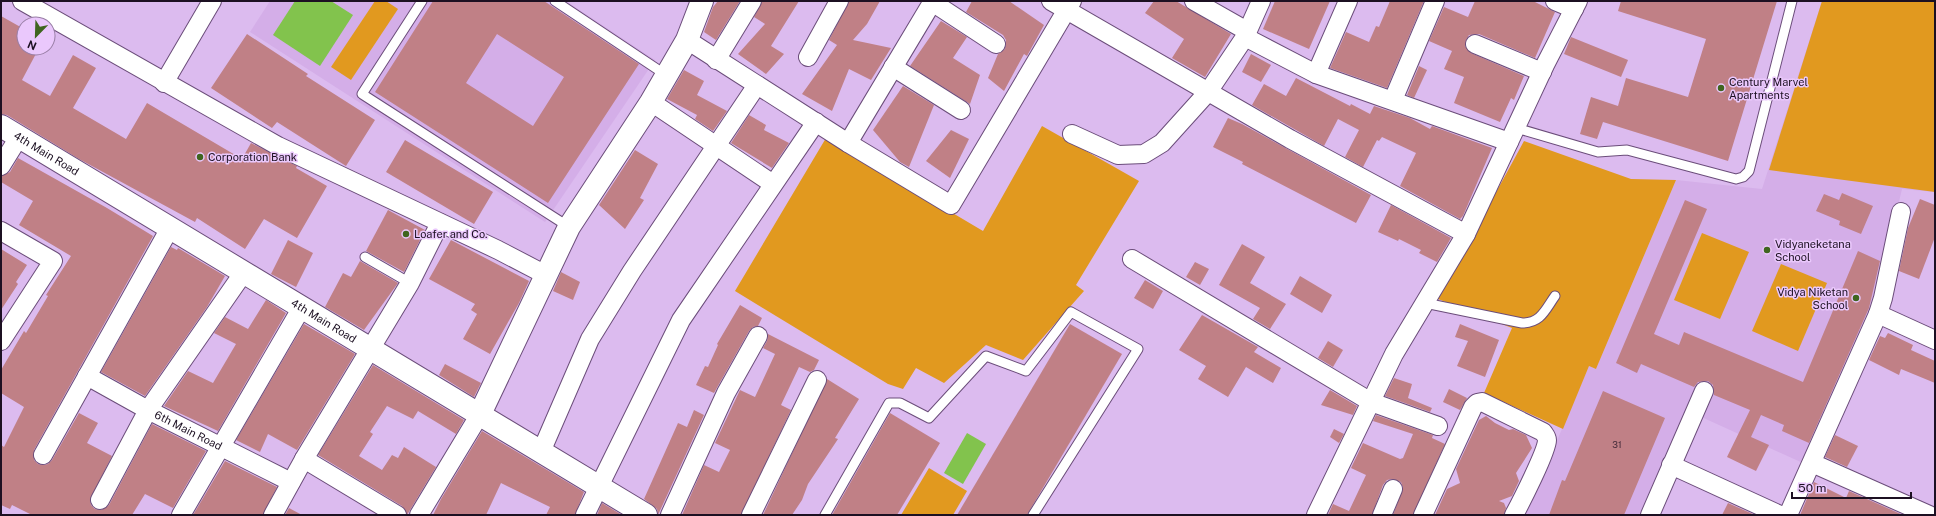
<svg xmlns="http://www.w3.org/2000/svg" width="1936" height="516" viewBox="0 0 1936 516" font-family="'Public Sans',sans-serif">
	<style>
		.built { fill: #d4aee8 }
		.green { fill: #e1991f }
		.water { fill: #82c34d }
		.building { fill: #c08086; fill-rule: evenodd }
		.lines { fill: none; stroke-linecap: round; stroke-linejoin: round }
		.service-casing { stroke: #6b4d7a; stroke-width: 11 }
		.minor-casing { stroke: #6b4d7a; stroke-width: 20 }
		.tertiary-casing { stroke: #6b4d7a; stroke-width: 24 }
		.service { stroke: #fff; stroke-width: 9 }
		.minor { stroke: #fff; stroke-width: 18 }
		.tertiary { stroke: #fff; stroke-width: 22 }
		.poi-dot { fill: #3f651f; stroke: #eac8fc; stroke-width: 1.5 }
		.labels { text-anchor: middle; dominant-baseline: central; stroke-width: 3; stroke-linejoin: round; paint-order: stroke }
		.number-label { font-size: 9px; fill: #452c3b }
		.poi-label { font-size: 11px; fill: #1c1022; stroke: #eac8fc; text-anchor: start }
		.street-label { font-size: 11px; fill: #1c1022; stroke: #eac8fc }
	</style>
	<rect width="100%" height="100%" fill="#dcbbef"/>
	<g class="built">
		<path d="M270 1H566L655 60 545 222 250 32Z"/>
		<path d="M1822 1H1935V192L1902 189 1874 307 1805 464 1686 410 1639 515H1525L1589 366 1596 369 1676 180 1762 189Z"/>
	</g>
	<g class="green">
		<path d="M375 1H386L398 9 351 80 331 67Z"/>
		<path d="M1822 1H1935V192L1769 170Z"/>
		<path d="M1042 126 1139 181 1076 285 1084 291 1023 360 986 345 944 383 916 368 903 389 888 384 735 291 826 138 983 231Z"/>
		<path d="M1524 141 1631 179 1676 180 1596 369 1589 366 1563 429 1484 393 1512 328 1438 299Z"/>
		<path d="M1702 233 1749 252 1720 319 1674 300Z"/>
		<path d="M1781 264 1827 283 1798 351 1752 331Z"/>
		<path d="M929 468 967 491 953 515H901Z"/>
	</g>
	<g class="water">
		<path d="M295 1H331L353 15 320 66 273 35Z"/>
		<path d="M967 433 986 444 963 484 944 473Z"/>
	</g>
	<g class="building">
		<path d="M433 1H544L639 64 548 203 375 92ZM497 34 564 77 533 126 466 83Z"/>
		<path d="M718 1H740L716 40 704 32 713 7Z"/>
		<path d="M762 1H799L771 46 784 54 766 74 738 54 765 24 754 17Z"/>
		<path d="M849 1H880L867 24 853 40 891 48 871 80 849 69 832 111 802 94 837 45 829 40Z"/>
		<path d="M972 1H1009L1044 25 1027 56 1024 54 1004 91 988 78 998 54 1005 49 1006 40 1003 35 966 12Z"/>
		<path d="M1154 1H1176L1231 34 1205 77 1172 58 1184 39 1145 13Z"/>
		<path d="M1275 1H1330L1309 49 1263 29Z"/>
		<path d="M1390 1H1424L1387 88 1330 68 1346 32 1369 42 1376 26 1379 27Z"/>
		<path d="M1475 1H1533L1555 12 1535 58 1479 34 1469 35 1466 40 1465 46 1471 53 1524 76 1514 100 1511 98 1500 122 1454 103 1464 77 1444 69 1452 51 1429 41 1444 7 1468 17Z"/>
		<path d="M1621 1H1777L1728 161 1603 122 1597 139 1580 134 1591 97 1618 106 1626 78 1688 97 1706 39 1618 11Z"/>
		<path d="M1 16 24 29V48H39L22 80 50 96 73 55 96 68 73 108 126 139 147 103 242 159 251 143 297 166 296 168 327 186 297 238 264 219 245 249 197 218 195 222 79 159 7 115 1 114Z"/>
		<path d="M941 21 967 37 953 58 980 75 970 104 910 66Z"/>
		<path d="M247 34 308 74 306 76 375 120 346 166 277 122 272 128 211 88Z"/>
		<path d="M1571 37 1628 60 1621 77 1564 54Z"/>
		<path d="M1251 54 1271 65 1261 82 1242 72Z"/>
		<path d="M1419 66 1427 70 1414 98 1407 95Z"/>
		<path d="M684 70 704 81 697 95 727 111 713 131 695 119 697 115 667 99Z"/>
		<path d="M1296 78 1350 106 1351 104 1370 114 1374 106 1410 118 1430 129 1432 126 1492 148 1463 216 1460 219 1400 186 1416 153 1382 137 1379 141 1377 140 1363 167 1345 157 1359 130 1338 119 1324 146 1252 105 1264 84 1286 96Z"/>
		<path d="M903 86 934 105 909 167 900 162 873 130Z"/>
		<path d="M749 115 766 125 764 130 789 143 772 168 731 143Z"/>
		<path d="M1228 118 1242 124 1371 195 1356 223 1242 164 1243 162 1213 147Z"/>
		<path d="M951 130 969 139 950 178 926 161Z"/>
		<path d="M405 140 493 192 474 224 386 172Z"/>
		<path d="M635 150 658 164 640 198 644 200 625 229 599 205Z"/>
		<path d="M18 158 107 208 153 236 34 450V460L38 464 43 465 48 464 52 460 79 413 98 423 87 443 112 456 90 500 91 505 95 509 101 510 109 505 152 424 206 451 173 508 145 494 132 515H32L12 505 10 509 1 505V445L4 447 24 407 1 393V370L24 331 26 333 48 296 46 295 71 256 19 225 33 201 1 182V176L10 172Z"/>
		<path d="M1842 193 1873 206 1861 234 1839 225 1840 221 1816 211 1824 194 1839 200Z"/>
		<path d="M1920 199 1935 205V237L1919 279 1899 271 1908 228Z"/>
		<path d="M1685 200 1707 209 1654 334 1679 345 1684 332 1803 382 1858 251 1880 261 1869 308 1809 443 1782 431 1784 425 1761 415 1751 437 1769 445 1756 471 1727 457 1750 410 1714 395 1713 385 1708 381 1698 382 1694 387 1641 364 1637 373 1616 363Z"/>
		<path d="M1391 205 1451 238 1437 262 1419 253 1421 250 1399 239 1398 241 1378 232Z"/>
		<path d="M388 210 425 230 404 272 366 251Z"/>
		<path d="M288 240 313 253 296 287 271 274Z"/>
		<path d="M451 240 529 281 519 303 490 354 463 339 477 314 471 310 475 304 429 279Z"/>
		<path d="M1242 244 1265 257 1250 283 1286 304 1270 329 1253 319 1260 308 1219 285Z"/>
		<path d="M171 247 177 250 178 248 225 276 207 307 145 396 101 372Z"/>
		<path d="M1 249 27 265 16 282 18 284 1 310Z"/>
		<path d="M360 261 398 283 364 330 325 307 343 273 351 277Z"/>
		<path d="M1195 262 1209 269 1200 285 1186 277Z"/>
		<path d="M561 272 580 282 573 300 553 291Z"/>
		<path d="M1300 276 1332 295 1322 313 1290 294Z"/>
		<path d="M1145 280 1163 291 1153 309 1134 298Z"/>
		<path d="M266 300 286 313 218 431 164 406 188 371 213 383 236 344 214 333 225 317 248 329Z"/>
		<path d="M740 305 762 318 758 326 753 327 749 331 714 393 696 385 705 366 708 367 718 345 717 344Z"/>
		<path d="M1202 315 1258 347 1254 352 1281 368 1273 383 1246 367 1228 397 1198 379 1206 366 1179 350Z"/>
		<path d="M304 324 355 354 297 450 268 434 260 452 236 440Z"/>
		<path d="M1070 324 1122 354 1027 515H957Z"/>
		<path d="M1460 324 1499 340 1485 377 1457 366 1468 341 1455 337Z"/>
		<path d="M1888 333 1913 345 1911 350 1935 361V383L1901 369 1899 375 1869 360 1880 336 1885 338Z"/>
		<path d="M768 334 819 360 814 370 810 372 799 367 781 405 791 410 741 515H682L704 465 719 472 730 450 715 443 740 390 755 397 775 354 763 348 767 341Z"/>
		<path d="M1328 341 1343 350 1333 367 1318 358Z"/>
		<path d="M445 364 481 383 474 397 439 375Z"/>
		<path d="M373 365 464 420 456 434 418 411 413 419 387 406 370 432 373 434 359 456 382 470 392 455 398 458 404 447 436 467 407 515 402 506 318 455Z"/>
		<path d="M1394 378 1412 384 1408 398 1432 408 1430 412 1385 396Z"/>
		<path d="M827 379 859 399 835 438 838 439 808 484 802 500 792 515H763Z"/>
		<path d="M1449 389 1467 398 1460 410 1443 402Z"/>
		<path d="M1330 390 1357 406 1353 415 1321 405Z"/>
		<path d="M1603 391 1665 418 1624 515H1549L1562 480 1565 481Z"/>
		<path d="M694 410 704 415 658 515 657 509 644 499 678 423 687 427Z"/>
		<path d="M890 413 940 443 897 515H832Z"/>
		<path d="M1376 415 1433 435 1432 438 1445 444 1413 515H1393L1403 488 1401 482 1392 479 1387 480 1383 485 1372 515H1328L1333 504 1349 511 1366 475 1351 468 1363 443 1400 459 1403 458 1413 434 1373 421Z"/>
		<path d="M1486 416 1495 423 1509 430 1513 429 1526 435 1532 448 1516 473 1519 481 1512 496 1499 501 1504 503 1506 508 1504 515H1435L1447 489 1460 483 1456 469 1479 420Z"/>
		<path d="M1334 429 1344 434 1339 443 1330 437Z"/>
		<path d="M482 431 584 492 575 515H546L550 507 501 483 486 515H433L441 499Z"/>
		<path d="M1835 435 1858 446 1847 467 1825 457Z"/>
		<path d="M225 461 277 487 263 515H193Z"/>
		<path d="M1814 482 1846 498 1849 491 1903 515H1800Z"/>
		<path d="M602 503 622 515H597Z"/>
		<path d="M1728 503 1755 515H1722Z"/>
		<path d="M289 508 302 515H285Z"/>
	</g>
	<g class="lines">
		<g class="service-casing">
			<g id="service">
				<path d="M422 1 362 94 569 227"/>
				<path d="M555 1 666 75"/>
				<path d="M1516 128 1598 152 1627 150 1736 179 1743 177 1749 171 1792 1"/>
				<path d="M365 257 410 283"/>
				<path d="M1425 303 1522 323C1541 323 1545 310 1555 296"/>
				<path d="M825 515 889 403H900L929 418 986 356 1026 371 1071 312 1138 349 1033 515"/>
			</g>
		</g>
		<g class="minor-casing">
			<g id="minor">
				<path d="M22 1 278 146 498 250 546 275"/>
				<path d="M1051 1 1290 139 1466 234 1545 65 1578 1"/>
				<path d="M1194 1 1247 31"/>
				<path d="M1555 1 1574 9"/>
				<path d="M932 2 996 44"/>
				<path d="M1245 37 1261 1"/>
				<path d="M687 40 848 143 951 205 1072 1"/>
				<path d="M1475 44 1542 72"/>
				<path d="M808 57 839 1"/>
				<path d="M716 60 752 1"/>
				<path d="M893 67 961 110"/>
				<path d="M1316 74 1348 1"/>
				<path d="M164 83 212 1"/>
				<path d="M1393 100 1435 1"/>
				<path d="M651 102 773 184"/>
				<path d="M1072 134 1118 155 1144 154 1162 143 1208 92 1245 37 1316 74 1509 142"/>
				<path d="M848 143 933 1"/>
				<path d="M1 166 19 137"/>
				<path d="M1 231 53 261 1 341"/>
				<path d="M1132 259 1371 402 1438 426"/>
				<path d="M1878 314 1935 340"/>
				<path id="s1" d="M87 376 148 410 291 482"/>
				<path d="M541 452 590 339 632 271 757 85"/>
				<path d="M43 455 170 228"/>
				<path d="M304 459 397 515"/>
				<path d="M1812 463 1929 515"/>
				<path d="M1671 465 1780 515"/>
				<path d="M100 500 148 410 244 272"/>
				<path d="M181 515 302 307"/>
				<path d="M273 515 304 459 410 283 440 223"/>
				<path d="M419 515 480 414"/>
				<path d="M585 515 681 320 816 122"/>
				<path d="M670 515 726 393 758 336"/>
				<path d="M751 515 817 380"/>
				<path d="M1316 515 1394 354 1466 234"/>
				<path d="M1382 515 1393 489"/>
				<path d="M1423 515 1473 407 1477 403 1482 402 1543 432C1545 435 1547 437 1547 440 1547 451 1521 502 1514 515"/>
				<path d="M1650 515 1704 391"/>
				<path d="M1788 515 1878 314 1883 298 1901 212"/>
			</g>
		</g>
		<g class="tertiary-casing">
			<g id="tertiary">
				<path id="s2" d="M1 126 646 515"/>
				<path d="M480 414 569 227 651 102 687 40 702 1"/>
			</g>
		</g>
		<use href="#service" class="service"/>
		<use href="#minor" class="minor"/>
		<use href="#tertiary" class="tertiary"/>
	</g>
	<g class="poi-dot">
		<circle cx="1721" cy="88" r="4"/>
		<circle cx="200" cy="157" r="4"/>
		<circle cx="406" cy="234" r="4"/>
		<circle cx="1767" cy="250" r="4"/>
		<circle cx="1856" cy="298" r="4"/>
	</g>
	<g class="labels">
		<g class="number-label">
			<text x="1617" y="444">31</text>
		</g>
		<g class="poi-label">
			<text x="1729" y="82">Century Marvel<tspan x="1729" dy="13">Apartments</tspan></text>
			<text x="208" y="157">Corporation Bank</text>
			<text x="414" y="234">Loafer and Co.</text>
			<text x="1775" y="244">Vidyaneketana<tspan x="1775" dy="13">School</tspan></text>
			<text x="1848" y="292" text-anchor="end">Vidya Niketan<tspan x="1848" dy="13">School</tspan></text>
		</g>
		<g class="street-label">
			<text stroke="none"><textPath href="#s2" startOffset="53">4th Main Road</textPath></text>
			<text stroke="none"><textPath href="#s2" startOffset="377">4th Main Road</textPath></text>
			<text stroke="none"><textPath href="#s1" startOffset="115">6th Main Road</textPath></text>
		</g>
	</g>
	<rect width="1936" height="516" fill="none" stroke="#1c1022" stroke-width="4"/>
	<g transform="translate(36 36) rotate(203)"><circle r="19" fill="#eac8fc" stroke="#987ea5"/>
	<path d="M0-3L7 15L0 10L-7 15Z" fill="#3f651f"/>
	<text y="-6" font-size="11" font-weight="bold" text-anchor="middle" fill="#1c1022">N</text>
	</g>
	<path d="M1792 492v6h119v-6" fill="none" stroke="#1c1022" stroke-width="2"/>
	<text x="1798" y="492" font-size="12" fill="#1c1022" stroke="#eac8fc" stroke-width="3" paint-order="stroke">50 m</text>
</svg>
